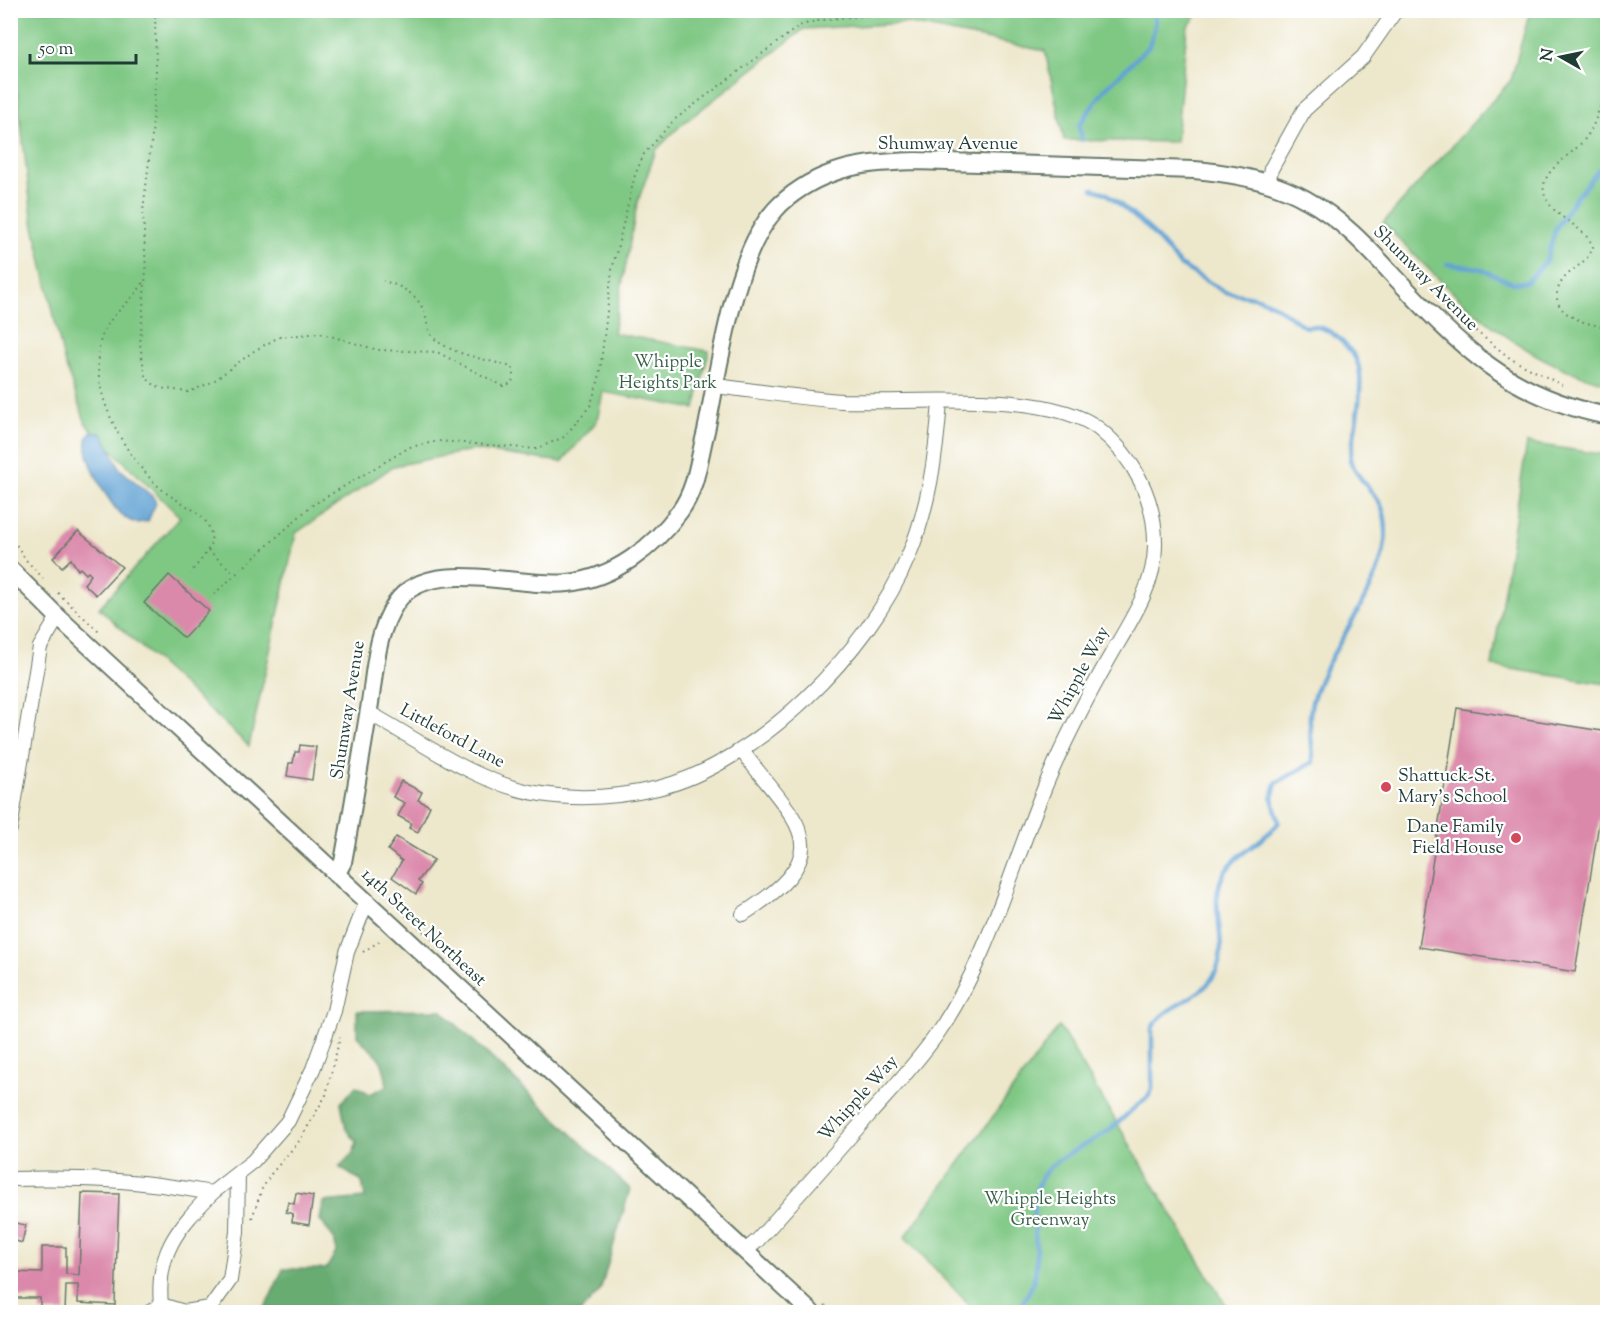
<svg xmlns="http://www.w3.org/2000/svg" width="1618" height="1323" viewBox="0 0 1618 1323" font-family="'Sorts Mill Goudy',serif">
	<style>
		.green { fill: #7fc884; stroke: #4f825c; stroke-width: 1.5 }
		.forest { fill: #67ac72; stroke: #437453; stroke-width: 1.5 }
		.water { fill: #60a2d4; stroke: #407084; stroke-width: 1.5 }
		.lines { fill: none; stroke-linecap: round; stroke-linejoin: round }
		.stream { stroke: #60a2d4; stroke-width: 4.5 }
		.building { fill: #db89ab }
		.minor-casing { stroke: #677869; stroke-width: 16 }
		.tertiary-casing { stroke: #677869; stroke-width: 20 }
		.path { stroke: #677869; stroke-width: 2; stroke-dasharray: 1.5 4.5; stroke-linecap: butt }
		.minor { stroke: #fff; stroke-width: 14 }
		.tertiary { stroke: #fff; stroke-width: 16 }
		.poi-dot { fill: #d1495b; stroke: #fff; stroke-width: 2 }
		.labels { text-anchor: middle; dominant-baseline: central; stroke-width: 4.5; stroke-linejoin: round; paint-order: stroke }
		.street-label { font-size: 18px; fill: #1f3d34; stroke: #fff }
		.park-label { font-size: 18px; fill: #376048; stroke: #fff }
		.poi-label { font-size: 18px; fill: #1f3d34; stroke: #fff; text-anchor: start }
	</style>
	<rect width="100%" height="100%" fill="#fff"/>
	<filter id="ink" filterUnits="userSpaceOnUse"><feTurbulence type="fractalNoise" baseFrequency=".0167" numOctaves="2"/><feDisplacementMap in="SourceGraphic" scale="12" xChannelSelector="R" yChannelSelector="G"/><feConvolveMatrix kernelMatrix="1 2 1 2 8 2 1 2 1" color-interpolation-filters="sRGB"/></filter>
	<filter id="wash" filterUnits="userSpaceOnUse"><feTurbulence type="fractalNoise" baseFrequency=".008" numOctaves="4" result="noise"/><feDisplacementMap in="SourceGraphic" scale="24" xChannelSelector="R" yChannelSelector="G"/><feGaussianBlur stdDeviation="1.35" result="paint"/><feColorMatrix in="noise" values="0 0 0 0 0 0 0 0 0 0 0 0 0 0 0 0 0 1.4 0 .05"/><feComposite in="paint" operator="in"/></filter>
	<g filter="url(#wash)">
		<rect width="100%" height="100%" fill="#ede7cb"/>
		<g class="green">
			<path d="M10 11H1200L1187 28 1176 142 1064 140 1045 51 906 23 804 29 680 126 656 150 637 204 613 333 709 351 695 409 603 392 597 421 562 462 473 450 394 466 296 533 249 746 99 608 180 517 86 424 64 361 32 217 11 39Z"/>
			<path d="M1530 11H1607V383C1512 360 1449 290 1383 223L1511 80Z"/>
			<path d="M1527 443 1607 455V684L1492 666Z"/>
			<path d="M1059 1026 1230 1312H976L905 1237Z"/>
		</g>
		<path class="forest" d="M441 1010 630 1189 600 1291 580 1312H263L283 1269H326L337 1251 333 1237 320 1220 323 1202 365 1198 362 1182 339 1167 353 1153 357 1142 346 1129 341 1103 356 1086 370 1094 387 1086C382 1051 377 1059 357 1036V1011Z"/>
		<path class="water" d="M91 432 100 433 104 436 120 469 153 497 156 503 148 521 137 523C129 521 122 517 117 510 105 496 76 447 91 432Z"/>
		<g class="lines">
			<g class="stream">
				<path d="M1082 140 1079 125 1105 89 1149 46 1155 27V10"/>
				<path d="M1447 264 1478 268 1513 283 1527 282 1546 261 1556 228 1576 197 1608 159"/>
				<path d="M1014 1312C1060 1266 1017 1222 1042 1177 1056 1154 1092 1145 1113 1127 1125 1117 1135 1106 1148 1097L1152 1089V1028C1166 1003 1200 1001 1214 975 1233 942 1204 905 1225 872 1238 851 1265 842 1279 822L1272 798 1276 783 1313 762C1313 740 1306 720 1313 699 1329 643 1398 574 1384 514 1379 493 1357 481 1350 460 1353 437 1364 390 1359 368 1357 356 1347 346 1338 338 1330 330 1316 324 1305 327L1274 305 1258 298 1225 292 1180 265 1148 228 1106 193 1093 189"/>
			</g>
		</g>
		<g id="blocks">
			<g class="building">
				<path d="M78 531 122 567 96 595 84 584 91 575 88 572 86 574 80 568 78 570 71 559 62 567 53 558Z"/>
				<path d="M169 575 209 611 184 638 144 603Z"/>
				<path d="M1457 708 1608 732V767L1575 972 1419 947Z"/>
				<path d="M300 745 316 747 312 780 287 776 289 763H293L295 752H299Z"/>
				<path d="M401 781 422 792 418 800 430 806 418 832 409 828 411 823 398 816 405 803 393 797Z"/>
				<path d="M396 837 434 860 418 881 422 884 416 894 392 877 402 861 388 850Z"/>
				<path d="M82 1193 119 1194 115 1305 78 1303V1285H66L65 1312H40V1298H10V1272L42 1273V1247H66V1274L79 1275Z"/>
				<path d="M296 1193 313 1196 309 1225 292 1222 293 1214 286 1212 288 1202 294 1204Z"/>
				<path d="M10 1222 26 1225 22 1243 10 1239Z"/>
			</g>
		</g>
	</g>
	<g filter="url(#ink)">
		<use href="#blocks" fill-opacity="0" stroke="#677869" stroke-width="1.5"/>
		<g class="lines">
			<g class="minor-casing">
				<g id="minor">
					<path d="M1268 184 1271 169 1304 110 1363 57 1396 10"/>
					<path d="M716 386C758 391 800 398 842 401 910 404 1047 388 1099 429 1134 457 1156 500 1155 546 1155 588 1127 626 1107 662 1083 705 1060 749 1042 794 1009 874 987 963 937 1034 917 1063 892 1089 868 1116 831 1158 794 1200 757 1241L745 1251"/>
					<path d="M369 713C422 742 479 785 541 794 579 800 620 797 658 788 757 764 870 650 908 557 929 508 936 455 940 402"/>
					<path d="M742 751C798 825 843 850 743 914"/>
					<path d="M10 829 40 647 58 617"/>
					<path d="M10 1179C82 1177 141 1180 212 1193L253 1161 288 1121 313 1069 334 1011 347 952 366 903"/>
					<path d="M161 1305C156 1253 177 1229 212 1193"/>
					<path d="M150 1312 161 1305 184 1312 210 1308 230 1280 237 1232 238 1173"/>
				</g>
			</g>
			<g class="tertiary-casing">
				<g id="tertiary">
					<path d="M10 569 58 617 811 1312"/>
					<path d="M336 875 343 862C352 813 360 764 368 715 375 678 374 636 396 603 428 555 519 589 568 583 614 578 654 547 680 511 697 488 699 457 706 431 719 370 733 256 775 210 789 194 812 180 832 173 859 163 888 162 916 161L1194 170C1231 173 1274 181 1307 200 1342 219 1369 249 1395 277 1462 348 1508 396 1608 416"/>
				</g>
			</g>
			<g class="path">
				<path d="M155 10 156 71 152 136 143 211 146 271 140 344 145 375 150 382 160 388 189 392 212 382 254 351 279 337 320 333 378 350 437 352 503 386 512 383 514 371 511 367C487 359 456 356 436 340 427 333 428 324 425 314 418 294 402 286 383 281"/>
				<path d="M988 10H1005"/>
				<path d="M1608 90C1599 104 1597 122 1587 136 1573 158 1527 174 1550 205 1562 221 1586 228 1593 247 1588 263 1571 268 1562 281 1542 312 1585 325 1608 327"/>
				<path d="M143 283C132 302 112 312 103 333 83 384 125 460 165 492 180 504 207 512 211 534 214 548 199 562 190 573"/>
				<path d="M1452 312 1511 359 1562 385"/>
				<path d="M670 368 671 362 704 368"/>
				<path d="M10 535 26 560 43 578"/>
				<path d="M208 550 234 573"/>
				<path d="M58 593 99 632"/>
				<path d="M214 594 311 506 410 447 439 441 536 449 564 437 590 406 599 379 612 270 635 175 644 154 674 120 799 26C826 16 880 15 909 15 919 15 928 18 937 17L942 10"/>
				<path d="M401 911 474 978"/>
				<path d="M363 952 383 939"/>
				<path d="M252 1218 262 1189 271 1174 300 1140 326 1095 340 1037"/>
				<path d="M825 1305 833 1312"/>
			</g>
			<use href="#minor" class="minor"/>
			<use href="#tertiary" class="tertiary"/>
		</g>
	</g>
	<g class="poi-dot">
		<circle cx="1386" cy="787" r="6"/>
		<circle cx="1516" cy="838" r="6"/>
	</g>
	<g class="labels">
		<g class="street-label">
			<text x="948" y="145">Shumway Avenue</text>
			<text transform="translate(1425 279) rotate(45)">Shumway Avenue</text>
			<text transform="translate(1080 676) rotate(-62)">Whipple Way</text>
			<text transform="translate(349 710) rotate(-81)">Shumway Avenue</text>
			<text transform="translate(452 737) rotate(28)">Littleford Lane</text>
			<text transform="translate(423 928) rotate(43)">14th Street Northeast</text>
			<text transform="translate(859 1099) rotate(-48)">Whipple Way</text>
		</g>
		<g class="park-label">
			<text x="668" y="363">Whipple<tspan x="668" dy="21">Heights Park</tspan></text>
			<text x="1050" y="1200">Whipple Heights<tspan x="1050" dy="21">Greenway</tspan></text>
		</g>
		<g class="poi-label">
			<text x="1398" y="777">Shattuck-St.<tspan x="1398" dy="21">Mary’s School</tspan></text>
			<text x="1504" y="828" text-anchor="end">Dane Family<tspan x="1504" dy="21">Field House</tspan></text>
		</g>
	</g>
	<rect width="1618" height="1323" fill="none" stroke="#fff" stroke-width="36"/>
	<g transform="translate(1561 57) rotate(279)" stroke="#ffffff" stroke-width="4.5" paint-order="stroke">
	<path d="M0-4.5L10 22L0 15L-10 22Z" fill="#1f3d34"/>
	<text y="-9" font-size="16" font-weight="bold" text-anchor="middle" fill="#1f3d34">N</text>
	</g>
	<path d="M30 54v9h106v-9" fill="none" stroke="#1f3d34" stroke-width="3"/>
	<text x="39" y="54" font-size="18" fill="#1f3d34" stroke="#ffffff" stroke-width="4.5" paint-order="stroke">50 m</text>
</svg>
